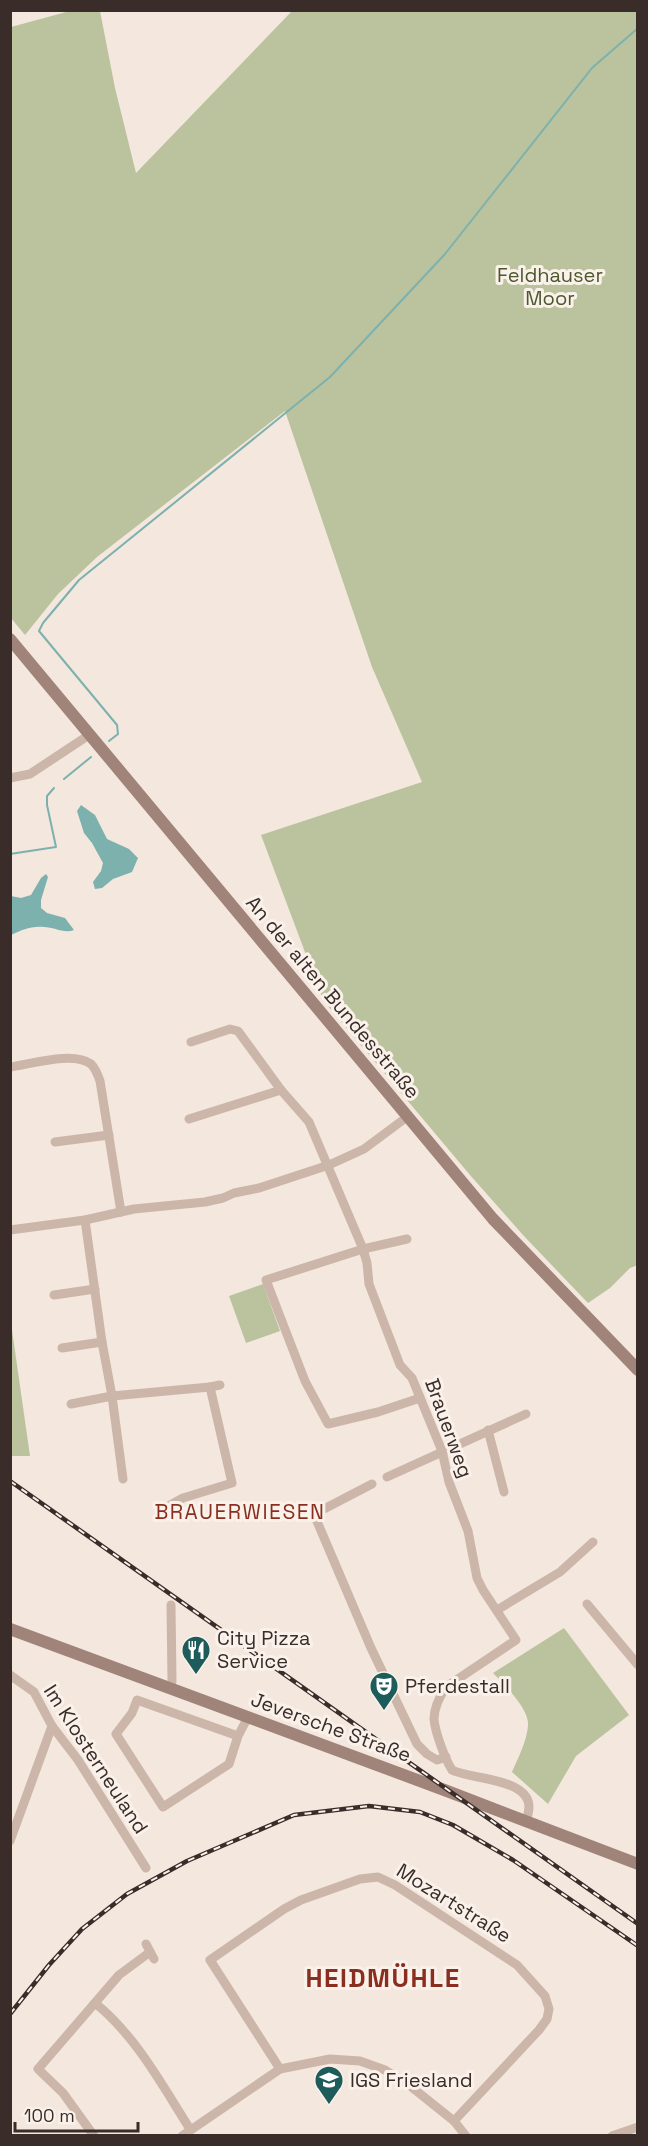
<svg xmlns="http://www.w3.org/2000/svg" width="648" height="2146" viewBox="0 0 648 2146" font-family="'Space Grotesk',sans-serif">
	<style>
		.green { fill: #bac39d }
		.water { fill: #7cb1ae }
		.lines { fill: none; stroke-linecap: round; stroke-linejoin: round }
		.stream { stroke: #7cb1ae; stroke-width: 2 }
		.street { stroke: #ccb6a9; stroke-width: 9 }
		.secondary { stroke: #a0847a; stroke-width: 12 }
		.rail-casing { stroke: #392c29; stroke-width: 4.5 }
		.rail { stroke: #faf2ea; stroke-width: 2; stroke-dasharray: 7; stroke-linecap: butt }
		.labels { text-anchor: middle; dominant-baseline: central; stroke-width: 6; stroke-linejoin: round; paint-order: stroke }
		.park-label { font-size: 20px; fill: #4c582c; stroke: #faf2ea }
		.street-label { font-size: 20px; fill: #392c29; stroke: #faf2ea }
		.poi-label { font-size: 20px; fill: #392c29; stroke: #faf2ea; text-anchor: start }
		.neighbourhood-label { font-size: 21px; letter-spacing: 1.5px; fill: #8a2f20; stroke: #faf2ea }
		.district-label { font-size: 26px; font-weight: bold; letter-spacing: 1.5px; fill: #8a2f20; stroke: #faf2ea }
	</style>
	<rect width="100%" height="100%" fill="#f3e7de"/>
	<g class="green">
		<path d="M70 11H100L115 88 136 173 292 11H637L638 1265 630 1268 610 1288 588 1303 523 1235 470 1175 323 1000 261 835 422 782 372 667 285 411 97 557 58 594 25 635 11 618V27Z"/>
		<path d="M263 1284 280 1331 246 1343 229 1296Z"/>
		<path d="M11 1323 30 1456H11Z"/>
		<path d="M564 1628 629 1715 576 1756 548 1804 512 1772C518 1759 529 1736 528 1722 526 1706 504 1684 493 1673Z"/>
	</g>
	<g class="water">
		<path d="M81 805 95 815 107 839 129 849 138 858 132 872 113 879 102 888 95 889 93 882 101 871 103 863 92 843 84 833 77 811Z"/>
		<path d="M46 874 48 877 41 900V908L47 913 65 918 74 930C64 934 54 927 44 927 29 926 23 930 11 935V896L21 898 31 895 41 878Z"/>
	</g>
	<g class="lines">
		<g class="stream">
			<path d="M109 741 118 734 117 725 39 631 43 623 79 580 330 377 445 254 592 68 638 28"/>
			<path d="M64 779 91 757"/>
			<path d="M10 854 56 847 47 805V796L54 788"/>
		</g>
		<g class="street">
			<path d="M10 778 30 774 89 735"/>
			<path d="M191 1042 230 1029 238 1031 281 1090 309 1122 363 1249 367 1263 369 1284 400 1365 412 1378 442 1451 449 1482 468 1531 477 1578 483 1590 516 1640 446 1687C440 1696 434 1707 434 1719 435 1732 445 1759 452 1770 474 1781 544 1777 526 1820"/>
			<path d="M10 1067C32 1064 73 1051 91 1064 96 1069 98 1075 100 1081L121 1212"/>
			<path d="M189 1119 281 1090"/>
			<path d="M55 1142 109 1135"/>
			<path d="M10 1230 85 1220 134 1209 205 1202 223 1198 234 1193 259 1188 329 1165 364 1149 407 1117"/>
			<path d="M407 1239 363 1249 266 1280 305 1381 328 1424 378 1412 420 1398"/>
			<path d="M54 1295 95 1289"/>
			<path d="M102 1342 112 1396 123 1479"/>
			<path d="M62 1348 102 1342 85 1220"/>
			<path d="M71 1404 112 1396 210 1387 220 1385"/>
			<path d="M488 1430 504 1492"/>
			<path d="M387 1477 526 1414"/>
			<path d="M372 1484 320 1511 317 1514 316 1519 371 1648 417 1744 427 1754 437 1760 446 1757"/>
			<path d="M165 1508 183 1498 232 1483 210 1387"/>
			<path d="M587 1604 638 1665"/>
			<path d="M497 1610 560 1572 593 1542"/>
			<path d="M10 1675 34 1692 52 1726 78 1760 146 1868"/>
			<path d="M170 1687 172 1681 171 1605"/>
			<path d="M238 1736 137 1700 132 1713 116 1734 163 1807 229 1764 238 1736 248 1717"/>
			<path d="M10 1841 52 1726"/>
			<path d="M146 1944 154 1959"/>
			<path d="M95 2003C136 2036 162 2085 190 2129"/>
			<path d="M280 2069 210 1960 284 1909 301 1900 360 1879 378 1877 395 1885 517 1965 545 1996 549 2009 547 2019 539 2030 454 2121"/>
			<path d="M94 2136 63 2093 38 2069 119 1975 150 1952"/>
			<path d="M182 2136 280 2069 330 2059 360 2061 385 2070 409 2085 454 2121 466 2136"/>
			<path d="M612 2136 638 2127"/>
		</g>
		<g class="secondary">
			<path d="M10 639 493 1219 638 1370"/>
			<path d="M10 1629 447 1791 638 1864"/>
		</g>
		<g class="rail-casing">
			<g id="rail">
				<path d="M10 1481 638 1924"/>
				<path d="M10 2014 49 1965 82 1929 127 1894 187 1861 294 1815 369 1806 420 1812 453 1825 513 1860 638 1946"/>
			</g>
		</g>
		<use href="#rail" class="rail"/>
	</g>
	<defs>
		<g id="restaurant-pin" transform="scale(1.5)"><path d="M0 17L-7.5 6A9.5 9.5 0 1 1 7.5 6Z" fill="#1d5c5a" stroke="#faf2ea"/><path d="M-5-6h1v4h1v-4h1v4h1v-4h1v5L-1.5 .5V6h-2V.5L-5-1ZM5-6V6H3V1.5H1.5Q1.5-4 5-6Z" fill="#fff"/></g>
		<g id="theatre-pin" transform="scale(1.5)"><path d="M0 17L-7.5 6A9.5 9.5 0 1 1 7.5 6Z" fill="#1d5c5a" stroke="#faf2ea"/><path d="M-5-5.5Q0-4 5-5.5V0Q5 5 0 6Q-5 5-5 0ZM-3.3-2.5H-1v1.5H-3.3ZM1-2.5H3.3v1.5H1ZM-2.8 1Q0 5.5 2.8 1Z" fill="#fff"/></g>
		<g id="school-pin" transform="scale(1.5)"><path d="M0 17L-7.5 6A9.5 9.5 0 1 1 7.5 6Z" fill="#1d5c5a" stroke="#faf2ea"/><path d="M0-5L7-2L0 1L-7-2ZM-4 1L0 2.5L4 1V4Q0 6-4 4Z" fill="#fff"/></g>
	</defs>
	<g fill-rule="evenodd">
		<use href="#restaurant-pin" x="196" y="1650"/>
		<use href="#theatre-pin" x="384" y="1686"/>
		<use href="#school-pin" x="329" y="2080"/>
	</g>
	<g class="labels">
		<g class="park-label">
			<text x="550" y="275">Feldhauser<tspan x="550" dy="23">Moor</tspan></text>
		</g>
		<g class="street-label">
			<text transform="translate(333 997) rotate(50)">An der alten Bundesstraße</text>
			<text transform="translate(449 1428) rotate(70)">Brauerweg</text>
			<text transform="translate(331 1727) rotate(20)">Jeversche Straße</text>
			<text transform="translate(96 1759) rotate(57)">Im Klosterneuland</text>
			<text transform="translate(454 1903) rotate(32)">Mozartstraße</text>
		</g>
		<g class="poi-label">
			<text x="217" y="1638">City Pizza<tspan x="217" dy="23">Service</tspan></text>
			<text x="405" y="1686">Pferdestall</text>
			<text x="350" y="2080">IGS Friesland</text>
		</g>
		<g class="neighbourhood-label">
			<text x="240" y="1511">BRAUERWIESEN</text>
		</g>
		<g class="district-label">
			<text x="383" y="1978">HEIDMÜHLE</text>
		</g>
	</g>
	<rect width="648" height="2146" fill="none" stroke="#392c29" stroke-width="24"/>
	<path d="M15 2122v9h123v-9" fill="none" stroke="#392c29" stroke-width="3"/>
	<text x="24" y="2122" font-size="18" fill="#392c29" stroke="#faf2ea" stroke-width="4.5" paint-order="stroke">100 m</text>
</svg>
